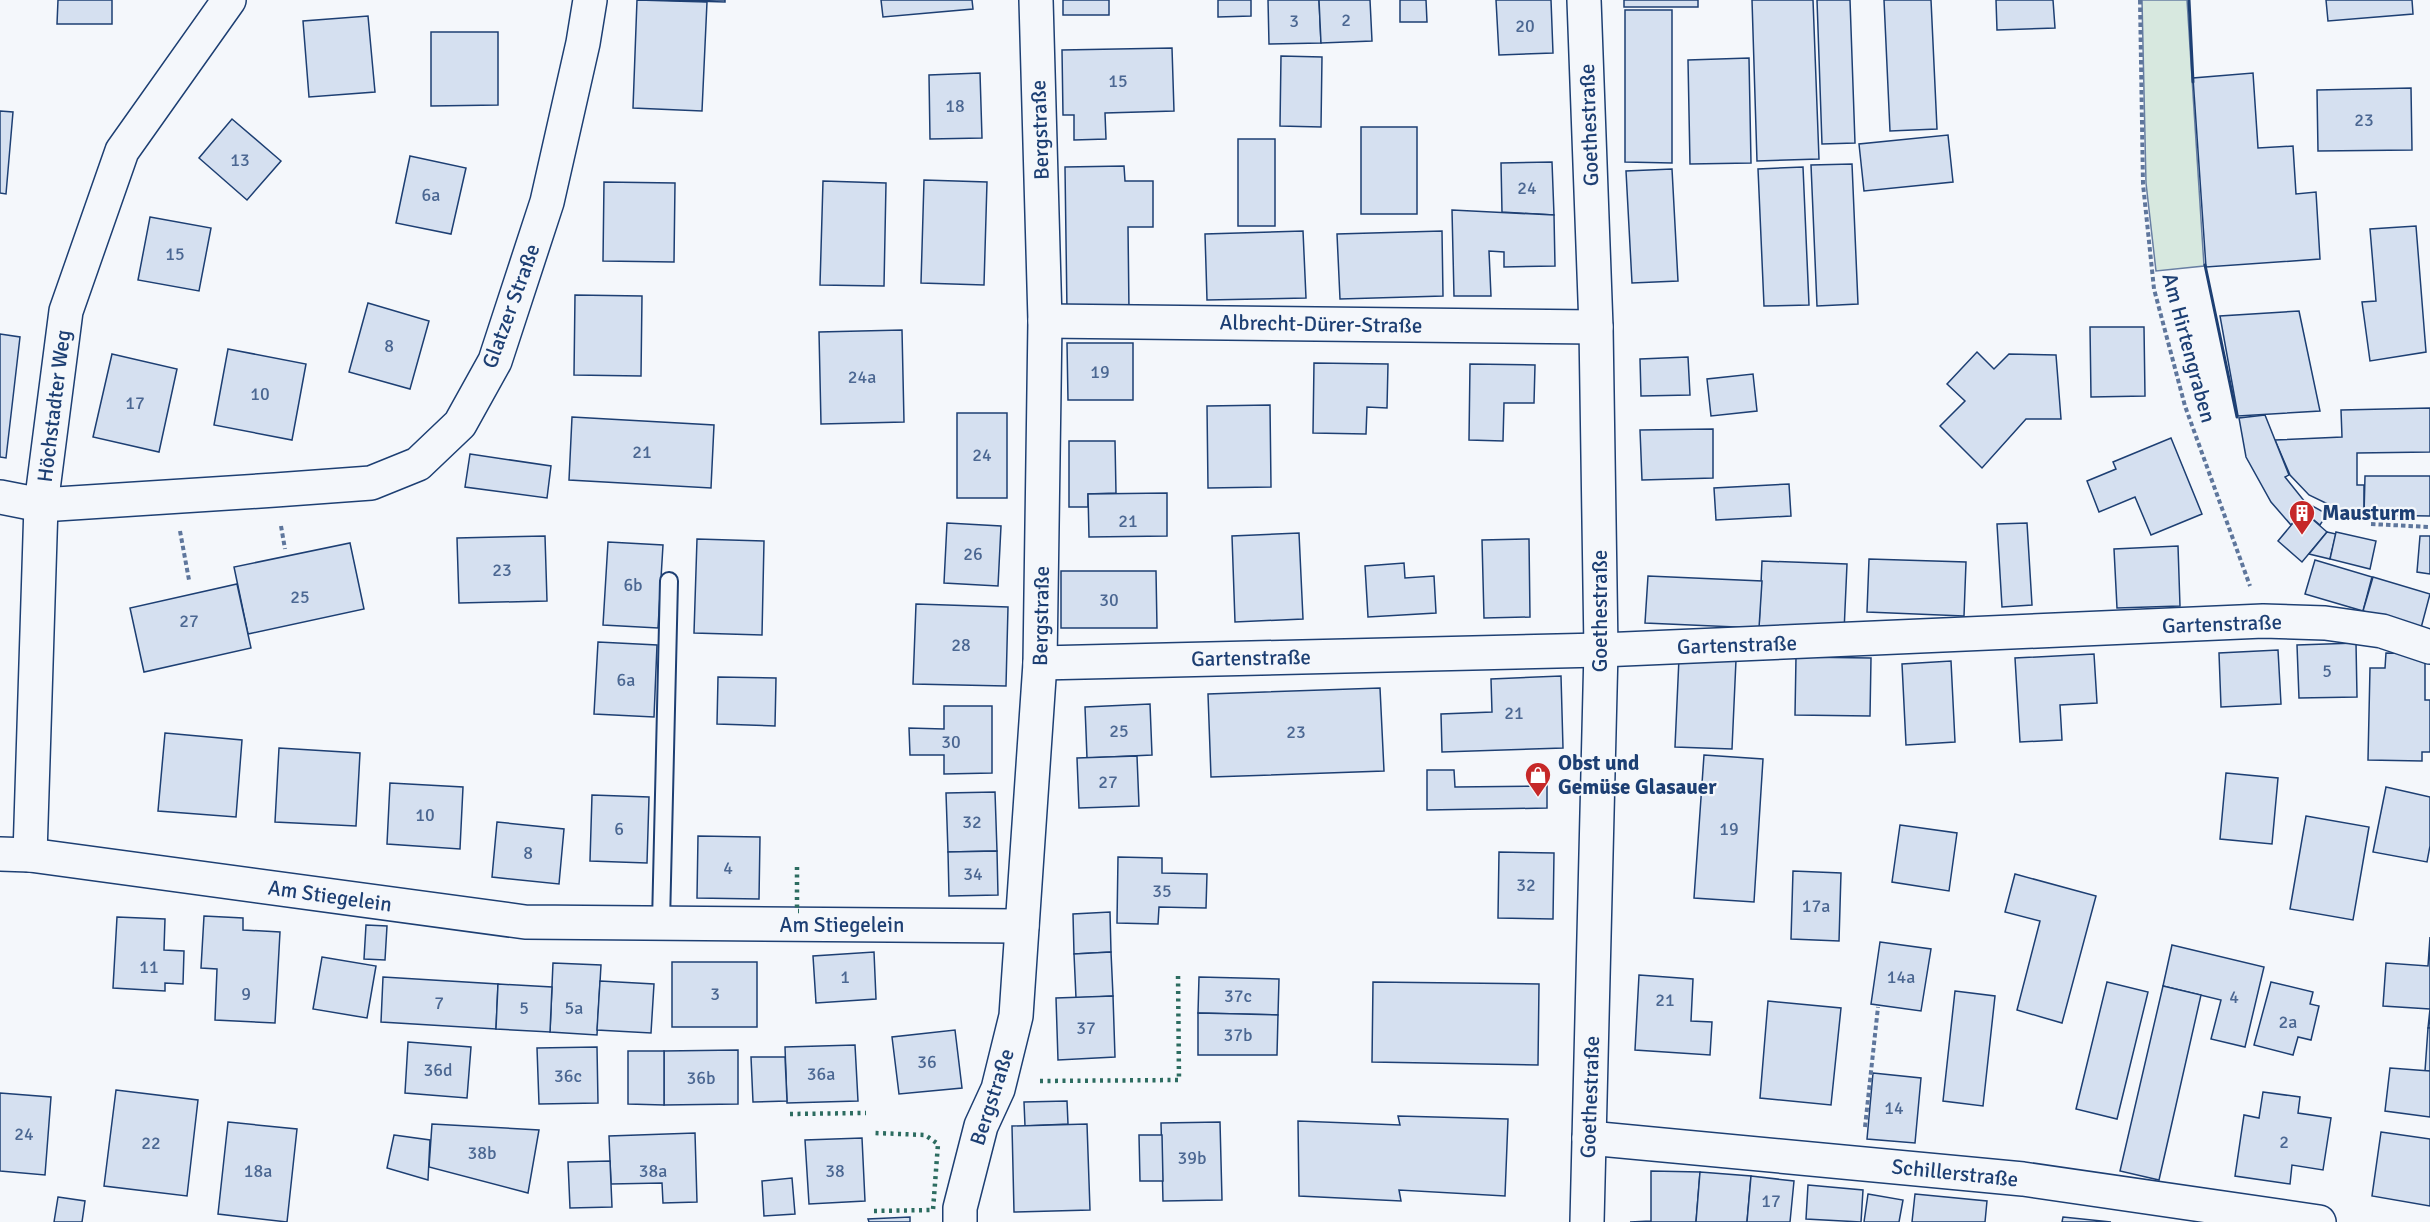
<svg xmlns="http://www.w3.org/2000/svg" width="2430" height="1222" viewBox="0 0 2430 1222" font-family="Signika,sans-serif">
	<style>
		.green { fill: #d7e8df; stroke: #687fa3; stroke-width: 1.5 }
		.building { fill: #d5e0f0; stroke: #1d3f73; stroke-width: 1.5 }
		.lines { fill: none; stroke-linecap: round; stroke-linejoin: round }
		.lane-casing { stroke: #1d3f73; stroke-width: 20 }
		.street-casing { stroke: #1d3f73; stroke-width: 36 }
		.path { stroke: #5e769c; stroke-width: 4; stroke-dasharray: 4.5 3; stroke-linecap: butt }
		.lane { stroke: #f4f7fb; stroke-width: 16 }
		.street { stroke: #f4f7fb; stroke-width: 33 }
		.hedge { stroke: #2c6c60; stroke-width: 4.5; stroke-dasharray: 3 4.5; stroke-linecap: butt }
		.wall { stroke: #1d3f73; stroke-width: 3 }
		.labels { text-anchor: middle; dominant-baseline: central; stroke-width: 4.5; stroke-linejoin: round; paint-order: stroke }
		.number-label { font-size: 18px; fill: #4b6792 }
		.street-label { font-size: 21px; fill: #1d3f73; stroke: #f4f7fb }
		.poi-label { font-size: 21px; font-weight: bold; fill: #1d3f73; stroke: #f4f7fb; text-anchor: start }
	</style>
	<rect width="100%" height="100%" fill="#f4f7fb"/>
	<path class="green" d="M2142 0H2187L2204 266 2156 271 2146 183Z"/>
	<g class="building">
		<path d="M58 0H112V24H57Z"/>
		<path d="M637 0 707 2 702 111 633 108Z"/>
		<path d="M659 0H725V2Z"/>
		<path d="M881 0H972L973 9 883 17Z"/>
		<rect x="1063" y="0" width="46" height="15"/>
		<path d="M1218 0H1251V16L1218 17Z"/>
		<path d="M1268 0H1319L1321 43 1269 44Z"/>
		<path d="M1319 0H1370L1372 41 1321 43Z"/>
		<path d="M1400 0H1426L1427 22H1400Z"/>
		<path d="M1496 0H1551L1553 53 1499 55Z"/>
		<rect x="1624" y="0" width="74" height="7"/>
		<path d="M1752 0H1813L1819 159 1757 161Z"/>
		<path d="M1817 0H1850L1855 143 1822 144Z"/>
		<path d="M1884 0H1931L1937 129 1890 131Z"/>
		<path d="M1996 0H2053L2055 28 1997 30Z"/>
		<path d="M2326 0H2412L2413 14 2328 21Z"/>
		<path d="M1625 10H1672V163L1625 162Z"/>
		<path d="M368 16 375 92 309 97 303 21Z"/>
		<path d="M431 32H498V105L431 106Z"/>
		<path d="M1172 48 1174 111 1105 113 1106 139 1074 140V115H1063L1062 50Z"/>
		<path d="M1281 56 1322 57 1321 127 1280 126Z"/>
		<path d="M1749 58 1751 163 1690 164 1688 60Z"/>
		<path d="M980 73 982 138 930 139 929 75Z"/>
		<path d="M2253 73 2258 148 2293 146 2296 194 2316 192 2320 259 2206 267 2193 78Z"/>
		<path d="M2411 88 2412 150 2318 151 2317 90Z"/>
		<path d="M0 111 13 112 6 194 0 193Z"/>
		<path d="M232 119 281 161 247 200 199 158Z"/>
		<rect x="1361" y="127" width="56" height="87"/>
		<path d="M1948 135 1953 182 1864 191 1859 144Z"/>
		<rect x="1238" y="139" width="37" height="87"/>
		<path d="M410 156 466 168 451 234 396 223Z"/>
		<path d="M1552 162 1554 215 1502 212 1501 163Z"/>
		<path d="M1852 164 1858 304 1817 306 1811 165Z"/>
		<path d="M1124 166 1125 181H1153V227H1128L1129 311 1067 312 1065 167Z"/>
		<path d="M1803 167 1809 305 1764 306 1758 169Z"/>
		<path d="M1672 169 1678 281 1632 283 1626 171Z"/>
		<path d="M924 180 987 182 984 285 921 283Z"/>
		<path d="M823 181 886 183 884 286 820 285Z"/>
		<path d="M604 182 675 183 674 262 603 261Z"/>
		<path d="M1452 210 1554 215 1555 266 1504 267V252L1489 251 1491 296H1454Z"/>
		<path d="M150 217 211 228 199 291 138 280Z"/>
		<path d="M2416 226 2426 352 2370 361 2362 302 2376 301 2370 229Z"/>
		<path d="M1303 231 1306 298 1207 300 1205 234Z"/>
		<path d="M1442 231 1443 296 1340 299 1337 234Z"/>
		<path d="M575 295 642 296 641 376 574 375Z"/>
		<path d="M368 303 429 321 410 389 349 372Z"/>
		<path d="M2299 311 2320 411 2238 416 2220 316Z"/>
		<path d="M2090 327H2144L2145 396 2091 397Z"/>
		<path d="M902 330 904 422 821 424 819 332Z"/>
		<path d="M0 334 20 337 6 458 0 457Z"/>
		<path d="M1067 343H1133V400H1068Z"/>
		<path d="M228 349 306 364 292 440 214 425Z"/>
		<path d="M1977 352 1994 369 2009 354 2056 355 2061 419H2026L1982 468 1940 426 1965 401 1947 384Z"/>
		<path d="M112 354 177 369 159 452 93 437Z"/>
		<path d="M1688 357 1690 395 1641 396 1640 359Z"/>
		<path d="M1314 363 1388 364 1387 408 1367 407 1366 434 1313 433Z"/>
		<path d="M1470 364 1535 365 1534 403H1504L1503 441 1469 440Z"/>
		<path d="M1753 374 1757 411 1711 416 1707 379Z"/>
		<path d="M1270 405 1271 487 1208 488 1207 406Z"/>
		<path d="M2430 408V452L2357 453V485H2364V515L2336 508 2309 495 2290 475 2275 440 2342 437 2341 410Z"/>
		<rect x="957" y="413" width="50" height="85"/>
		<path d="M2265 415 2289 475 2285 477 2305 502 2327 514 2320 525 2303 511 2291 525 2271 502 2246 457 2239 418Z"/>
		<path d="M572 417 714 425 711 488 569 480Z"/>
		<path d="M1713 429V478L1642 480 1640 430Z"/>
		<path d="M2171 438 2202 514 2151 535 2135 497 2099 512 2087 481 2116 469 2113 462Z"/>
		<path d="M1069 441H1115L1116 493 1088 494V507H1069Z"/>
		<path d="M470 454 551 466 547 498 465 487Z"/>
		<path d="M2365 476H2430V516L2364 515Z"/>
		<path d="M1789 484 1791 516 1716 520 1714 488Z"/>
		<path d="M1167 493V536L1089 537 1088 494Z"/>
		<path d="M2303 511 2327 532 2302 562 2278 541Z"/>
		<path d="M947 523 1001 526 998 586 944 583Z"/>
		<path d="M2027 523 2032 605 2002 607 1997 524Z"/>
		<path d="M2327 532 2336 534 2330 559 2309 554Z"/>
		<path d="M2336 532 2376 541 2370 569 2330 559Z"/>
		<path d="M1299 533 1303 619 1235 622 1232 536Z"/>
		<path d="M545 536 547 601 459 603 457 538Z"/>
		<path d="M2420 536H2430V574L2417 572Z"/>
		<path d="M697 539 764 541 762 635 694 633Z"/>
		<path d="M1529 539 1530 617 1484 618 1482 540Z"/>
		<path d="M608 542 663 545 658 628 603 625Z"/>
		<path d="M350 543 364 609 248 634 234 567Z"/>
		<path d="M2178 546 2180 606 2117 608 2114 549Z"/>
		<path d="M1869 559 1966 562 1964 616 1867 612Z"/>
		<path d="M2315 560 2372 577 2363 611 2305 594Z"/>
		<path d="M1762 561 1847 564 1844 632 1759 628Z"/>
		<path d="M1404 563 1405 578 1434 576 1436 613 1368 617 1365 566Z"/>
		<path d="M1061 571H1156L1157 628H1061Z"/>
		<path d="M1648 576 1762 581 1759 628 1645 623Z"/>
		<path d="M2373 577 2430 594 2421 628 2363 611Z"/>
		<path d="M237 584 251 648 144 672 130 608Z"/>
		<path d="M916 604 1008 607 1006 686 913 684Z"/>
		<path d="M598 642 657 645 654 717 594 714Z"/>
		<path d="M2356 643 2357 697 2299 698 2297 645Z"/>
		<path d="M2278 650 2281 704 2221 707 2219 653Z"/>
		<path d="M2386 653 2425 654V700H2430V752H2422V761L2368 760 2370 668H2385Z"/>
		<path d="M2094 654 2097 703 2060 705 2062 740 2020 742 2015 658Z"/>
		<path d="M1796 657 1871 658 1870 716 1795 715Z"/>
		<path d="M1679 658 1736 660 1732 749 1675 747Z"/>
		<path d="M1951 661 1955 742 1906 745 1902 664Z"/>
		<path d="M1561 676 1563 748 1442 752 1441 714 1492 712 1491 679Z"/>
		<path d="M718 677 776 678 775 726 717 724Z"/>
		<path d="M1380 688 1384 771 1211 777 1208 694Z"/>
		<path d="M1150 704 1152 755 1087 758 1085 707Z"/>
		<path d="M944 706H992V773L944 774V755H910L909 728 944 729Z"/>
		<path d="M165 733 242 740 236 817 158 811Z"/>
		<path d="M279 748 360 753 356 826 275 822Z"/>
		<path d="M1704 755 1763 759 1754 902 1694 898Z"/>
		<path d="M1137 756 1139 806 1079 808 1077 758Z"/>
		<path d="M1427 770H1454L1455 787 1547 786V808L1427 810Z"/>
		<path d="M2226 773 2278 778 2272 844 2220 839Z"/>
		<path d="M390 783 463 787 460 849 387 844Z"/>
		<path d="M2386 787 2430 797V846L2427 862 2373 852Z"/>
		<path d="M995 792 997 851 948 852 946 793Z"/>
		<path d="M592 795 649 797 647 863 590 861Z"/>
		<path d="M2306 816 2369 827 2353 920 2290 909Z"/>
		<path d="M497 822 564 829 559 884 492 877Z"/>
		<path d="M1900 825 1957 833 1949 891 1892 882Z"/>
		<path d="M698 836 760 837 759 899 697 898Z"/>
		<path d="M997 851 998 895 949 896 948 852Z"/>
		<path d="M1499 852 1554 853 1553 919 1498 918Z"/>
		<path d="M1118 857 1162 858V873L1207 874 1206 908 1159 907 1158 924 1117 923Z"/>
		<path d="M1793 871 1841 873 1839 941 1791 939Z"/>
		<path d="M2015 874 2096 896 2062 1023 2017 1010 2040 921 2005 912Z"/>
		<path d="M1110 912 1111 952 1074 954 1073 914Z"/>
		<path d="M204 916 243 918V930L280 932 275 1023 215 1020 217 969 201 968Z"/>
		<path d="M117 917 165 919 164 950 184 951 183 984 165 983V991L113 988Z"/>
		<path d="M366 925 387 926 385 960 364 959Z"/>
		<path d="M2430 937V1028H2428L2430 1009 2383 1006 2386 963 2428 966Z"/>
		<path d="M1880 942 1931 949 1921 1011 1871 1004Z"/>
		<path d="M2172 945 2264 967 2245 1047 2211 1039 2221 1000 2163 986Z"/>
		<path d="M874 952 876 999 816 1003 813 956Z"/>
		<path d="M1111 952 1113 996 1076 998 1074 954Z"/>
		<path d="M322 957 376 966 367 1018 313 1009Z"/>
		<rect x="672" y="962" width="85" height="65"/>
		<path d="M553 963 601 965 597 1035 550 1032Z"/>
		<path d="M1639 975 1693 979 1691 1021 1712 1022 1710 1055 1635 1050Z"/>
		<path d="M383 977 498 984 496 1029 381 1022Z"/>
		<path d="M1199 977 1279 979 1278 1015 1198 1013Z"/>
		<path d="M600 981 654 984 651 1033 597 1030Z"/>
		<path d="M1373 982 1539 984 1538 1065 1372 1062Z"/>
		<path d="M2107 982 2148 992 2117 1119 2076 1109Z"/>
		<path d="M2271 982 2313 992 2310 1004 2319 1006 2311 1040 2298 1037 2293 1055 2254 1045Z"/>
		<path d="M498 984 552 987 550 1032 496 1029Z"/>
		<path d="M2163 986 2201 995 2159 1180 2120 1171Z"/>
		<path d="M1955 991 1995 996 1983 1106 1943 1101Z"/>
		<path d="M1113 996 1115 1057 1058 1060 1056 998Z"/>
		<path d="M1768 1001 1841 1008 1831 1105 1760 1098Z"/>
		<path d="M1198 1013 1278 1015 1277 1055H1198Z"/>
		<path d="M2428 1028H2430V1071H2425Z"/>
		<path d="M955 1030 962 1088 899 1094 892 1037Z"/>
		<path d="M408 1042 471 1047 467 1098 405 1093Z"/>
		<path d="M855 1045 858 1101 787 1103 785 1047Z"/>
		<path d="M597 1047 598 1103 539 1104 537 1048Z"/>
		<path d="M738 1050V1104L664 1105V1051Z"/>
		<path d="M628 1051H664V1105L628 1104Z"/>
		<path d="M751 1057H785L787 1101 753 1102Z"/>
		<path d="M2390 1068 2430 1071V1117L2385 1111Z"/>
		<path d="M1873 1073 1921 1078 1915 1143 1867 1139Z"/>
		<path d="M116 1090 198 1100 187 1196 104 1186Z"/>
		<path d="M2263 1092 2300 1097 2298 1113 2331 1118 2323 1170 2292 1165 2290 1184 2235 1176 2244 1115 2259 1118Z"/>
		<path d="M0 1093 51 1097 45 1175 0 1171Z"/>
		<path d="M1067 1101 1068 1124 1025 1126 1024 1102Z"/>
		<path d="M1398 1116 1508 1119 1505 1196 1399 1190 1401 1201 1299 1196 1298 1121 1400 1125Z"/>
		<path d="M228 1122 297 1129 287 1222 218 1214Z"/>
		<path d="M1220 1122 1222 1200 1163 1201 1161 1123Z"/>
		<path d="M432 1124 539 1130 528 1193 429 1167Z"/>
		<path d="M1087 1124 1090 1210 1014 1212 1012 1126Z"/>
		<path d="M2381 1132 2430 1139V1206L2372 1196Z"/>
		<path d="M695 1133 697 1202 663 1203 662 1183 611 1184 609 1136Z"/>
		<path d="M394 1135 430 1140 428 1180 387 1168Z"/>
		<path d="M1139 1135H1162L1163 1181H1140Z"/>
		<path d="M862 1138 865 1201 809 1204 805 1140Z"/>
		<path d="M610 1161 612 1207 570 1208 568 1162Z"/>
		<path d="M1651 1171 1700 1172 1696 1222H1630L1651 1221Z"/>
		<path d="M1700 1172 1751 1176 1747 1222H1696Z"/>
		<path d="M1751 1176 1794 1181 1790 1222H1747Z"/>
		<path d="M792 1178 795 1214 764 1216 762 1181Z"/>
		<path d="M1808 1185 1863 1190 1861 1222 1806 1219Z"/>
		<path d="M1868 1194 1903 1200 1899 1222H1864Z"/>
		<path d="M1915 1194 1987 1201 1985 1222H1912Z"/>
		<path d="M58 1197 85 1201 82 1222H54Z"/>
		<path d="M910 1217V1222H869L868 1219Z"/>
		<path d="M2063 1217 2111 1222H2062Z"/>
	</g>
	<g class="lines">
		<g class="lane-casing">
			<path id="lane" d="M661 923 669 581"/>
		</g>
		<g class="street-casing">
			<g id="street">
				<path d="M1584 0 1596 327 1601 650 1587 1222"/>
				<path d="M1045 321 1596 327"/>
				<path d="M0 497 41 505 275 490 371 483 418 464 460 424 495 361 547 202 583 43 590 0"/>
				<path d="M1040 663 1601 650 2263 621 2325 623 2382 631 2430 647"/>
				<path d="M0 854 30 855 525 922 1022 926"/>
				<path d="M30 855 41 505 66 311 122 151 229 0"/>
				<path d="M1589 1138 2023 1179 2319 1222"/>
				<path d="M960 1222V1208L981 1126 998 1089 1016 1016 1040 663 1045 321 1036 0"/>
			</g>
		</g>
		<g class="path">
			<path d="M2140 0 2143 184 2154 289 2185 406 2250 586"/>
			<path d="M2371 524 2430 527"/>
			<path d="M281 526 285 549"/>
			<path d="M180 531 189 580"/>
			<path d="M1865 1127 1878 1007"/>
		</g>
		<use href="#lane" class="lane"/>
		<use href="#street" class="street"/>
		<g class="hedge">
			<path d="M797 867V911H799"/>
			<path d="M1040 1081 1179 1080 1178 972"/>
			<path d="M790 1114 866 1113"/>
			<path d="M874 1211 933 1210 938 1144 925 1135 875 1133"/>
		</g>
		<g class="wall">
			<path d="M2189 0 2193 82"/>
			<path d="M2205 265 2237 417"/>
		</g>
	</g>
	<defs>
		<g id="building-pin" transform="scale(1.35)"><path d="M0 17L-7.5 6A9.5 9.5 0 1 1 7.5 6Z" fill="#c62828" stroke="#f4f7fb"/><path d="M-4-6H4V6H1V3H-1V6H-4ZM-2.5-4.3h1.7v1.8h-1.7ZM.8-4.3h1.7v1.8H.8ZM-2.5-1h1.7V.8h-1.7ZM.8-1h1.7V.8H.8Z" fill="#fff"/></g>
		<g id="shop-pin" transform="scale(1.35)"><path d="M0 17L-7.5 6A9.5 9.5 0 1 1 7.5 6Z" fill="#c62828" stroke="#f4f7fb"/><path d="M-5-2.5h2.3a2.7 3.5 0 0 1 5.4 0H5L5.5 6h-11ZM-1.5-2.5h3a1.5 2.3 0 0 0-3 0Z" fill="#fff"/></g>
	</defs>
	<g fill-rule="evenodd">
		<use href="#building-pin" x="2302" y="513"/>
		<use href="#shop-pin" x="1538" y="775"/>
	</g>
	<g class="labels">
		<g class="number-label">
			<text x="1346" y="20">2</text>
			<text x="1294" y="21">3</text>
			<text x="1525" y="26">20</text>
			<text x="1118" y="81">15</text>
			<text x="955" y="106">18</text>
			<text x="2364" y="120">23</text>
			<text x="240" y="160">13</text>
			<text x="1527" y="188">24</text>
			<text x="431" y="195">6a</text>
			<text x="175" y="254">15</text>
			<text x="389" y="346">8</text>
			<text x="1100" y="372">19</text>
			<text x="862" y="377">24a</text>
			<text x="260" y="394">10</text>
			<text x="135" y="403">17</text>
			<text x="642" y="452">21</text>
			<text x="982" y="455">24</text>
			<text x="1128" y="521">21</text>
			<text x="973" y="554">26</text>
			<text x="502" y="570">23</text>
			<text x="633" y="585">6b</text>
			<text x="300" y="597">25</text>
			<text x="1109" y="600">30</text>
			<text x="189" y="621">27</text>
			<text x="961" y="645">28</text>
			<text x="2327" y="671">5</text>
			<text x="626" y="680">6a</text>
			<text x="1514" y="713">21</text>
			<text x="1119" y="731">25</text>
			<text x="1296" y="732">23</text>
			<text x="951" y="742">30</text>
			<text x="1108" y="782">27</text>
			<text x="425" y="815">10</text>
			<text x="972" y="822">32</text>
			<text x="619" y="829">6</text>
			<text x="1729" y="829">19</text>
			<text x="528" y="853">8</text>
			<text x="728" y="868">4</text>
			<text x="973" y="874">34</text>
			<text x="1526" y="885">32</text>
			<text x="1162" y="891">35</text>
			<text x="1816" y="906">17a</text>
			<text x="149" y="967">11</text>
			<text x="845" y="977">1</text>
			<text x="1901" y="977">14a</text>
			<text x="246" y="994">9</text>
			<text x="715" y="994">3</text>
			<text x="1238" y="996">37c</text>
			<text x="2234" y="997">4</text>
			<text x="1665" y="1000">21</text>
			<text x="439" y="1003">7</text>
			<text x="524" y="1008">5</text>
			<text x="574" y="1008">5a</text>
			<text x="2288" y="1022">2a</text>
			<text x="1086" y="1028">37</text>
			<text x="1238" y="1035">37b</text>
			<text x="927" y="1062">36</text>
			<text x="438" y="1070">36d</text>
			<text x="821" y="1074">36a</text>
			<text x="568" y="1076">36c</text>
			<text x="701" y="1078">36b</text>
			<text x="1894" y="1108">14</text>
			<text x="24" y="1134">24</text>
			<text x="2284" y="1142">2</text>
			<text x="151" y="1143">22</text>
			<text x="482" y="1153">38b</text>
			<text x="1192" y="1158">39b</text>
			<text x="258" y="1171">18a</text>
			<text x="653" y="1171">38a</text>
			<text x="835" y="1171">38</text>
			<text x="1771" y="1201">17</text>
		</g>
		<g class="street-label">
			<text transform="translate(1589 125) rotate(-92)">Goethestraße</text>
			<text transform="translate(1040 130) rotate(-92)">Bergstraße</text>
			<text transform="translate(511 306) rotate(-70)">Glatzer Straße</text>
			<text transform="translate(1321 324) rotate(1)">Albrecht-Dürer-Straße</text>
			<text transform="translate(2189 348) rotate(75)">Am Hirtengraben</text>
			<text transform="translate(54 406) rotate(-83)">Höchstadter Weg</text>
			<text transform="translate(1600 611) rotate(-90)">Goethestraße</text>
			<text transform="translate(1041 616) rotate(-89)">Bergstraße</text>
			<text transform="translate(2222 624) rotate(-2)">Gartenstraße</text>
			<text transform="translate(1737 645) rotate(-2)">Gartenstraße</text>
			<text transform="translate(1251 658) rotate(-1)">Gartenstraße</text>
			<text transform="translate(330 896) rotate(8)">Am Stiegelein</text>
			<text x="842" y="925">Am Stiegelein</text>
			<text transform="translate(992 1097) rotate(-72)">Bergstraße</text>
			<text transform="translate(1590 1097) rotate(-88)">Goethestraße</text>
			<text transform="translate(1955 1173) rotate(6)">Schillerstraße</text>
		</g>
		<g class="poi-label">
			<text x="2322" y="513">Mausturm</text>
			<text x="1558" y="763">Obst und<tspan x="1558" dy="24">Gemüse Glasauer</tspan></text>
		</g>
	</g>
</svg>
